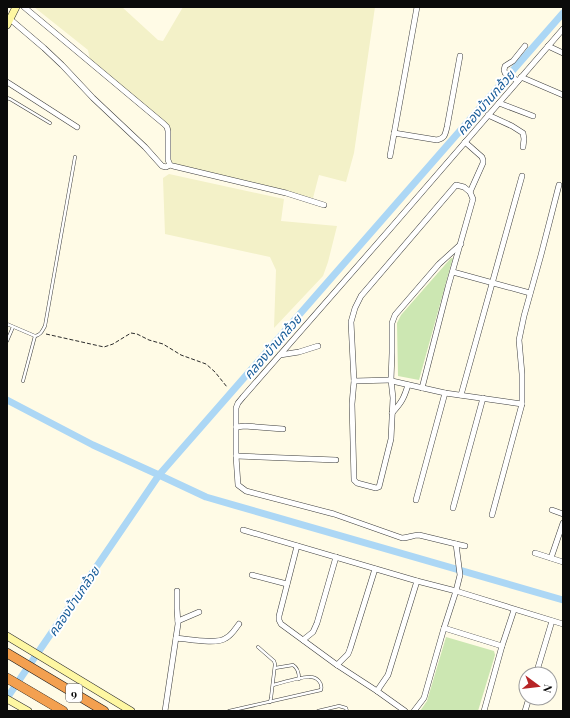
<svg xmlns="http://www.w3.org/2000/svg" width="570" height="718" viewBox="0 0 570 718" font-family="'Playfair Display','Noto Sans Thai',serif">
	<style>
		.farmland { fill: #f3f1c8 }
		.green { fill: #cce7b2 }
		.lines { fill: none; stroke-linecap: round; stroke-linejoin: round }
		.canal { stroke: #acd7f5; stroke-width: 7 }
		.lane-casing { stroke: #3d3d3d; stroke-width: 3.5 }
		.street-casing { stroke: #3d3d3d; stroke-width: 6 }
		.secondary-casing { stroke: #2c2c2c; stroke-width: 8 }
		.highway-casing { stroke: #1b1b1b; stroke-width: 10 }
		.path { stroke: #2c2c2c; stroke-width: 1; stroke-dasharray: 4 2; stroke-linecap: butt }
		.lane { stroke: #fff; stroke-width: 2.5 }
		.street { stroke: #fff; stroke-width: 5 }
		.secondary { stroke: #fef7a2; stroke-width: 7 }
		.highway { stroke: #f3a050; stroke-width: 9 }
		.labels { text-anchor: middle; dominant-baseline: central; stroke-width: 4; stroke-linejoin: round; paint-order: stroke }
		.shield { fill: #fff; stroke: #545454; stroke-width: 1 }
		.shield-label { font-size: 11px; font-weight: bold; fill: #0a0a0a }
		.water-label { font-size: 13px; font-style: italic; fill: #165b98; stroke: #fff }
	</style>
	<rect width="100%" height="100%" fill="#fffbe6"/>
	<g class="farmland">
		<path d="M34 7H122L158 40 163 41 183 7H375L354 153 346 182 319 175 313 198 170 166 168 129 90 60 88 50Z"/>
		<path d="M169 174 284 199 281 221 337 226 328 262 323 276 274 328 276 270 270 257 165 234 163 178Z"/>
	</g>
	<g class="green">
		<path d="M451 258H453L452 261 419 380 398 376 397 323 401 315Z"/>
		<path d="M446 637 494 651 495 655 478 711H420L427 701Z"/>
	</g>
	<g class="lines">
		<g class="canal">
			<path d="M7 400 93 445 159 475 206 497 563 600"/>
			<path d="M7 698 159 475 563 13"/>
		</g>
		<g class="lane-casing">
			<g id="lane">
				<path d="M7 98 10 99 50 123"/>
				<path d="M7 324 35 336C41 335 42 331 45 326L75 157"/>
				<path d="M7 341 13 327"/>
				<path d="M23 381 35 336"/>
				<path d="M258 647 274 661 275 664 271 698 270 702"/>
				<path d="M275 668 293 665C298 668 299 673 299 679"/>
				<path d="M229 711 321 690C323 683 317 677 310 677 305 676 280 683 273 685"/>
				<path d="M318 711 339 706 346 708 347 711"/>
			</g>
		</g>
		<g class="street-casing">
			<g id="street">
				<path d="M24 7 164 124 167 127 168 131V160L170 165 173 166 286 193 324 205"/>
				<path d="M10 19 44 48 62 65 93 98 145 147 162 166 166 167 170 165"/>
				<path d="M548 46 563 53"/>
				<path d="M521 77 563 95"/>
				<path d="M518 81 505 73 504 70 505 66 513 61 525 46"/>
				<path d="M7 82 77 127"/>
				<path d="M499 103 533 116"/>
				<path d="M488 115 512 126 523 133 524 139 523 147"/>
				<path d="M394 133 437 140C445 138 445 135 447 127L460 56"/>
				<path d="M390 156 417 7"/>
				<path d="M461 244 439 264 395 315 392 323V353L391 380 393 398 391 439 379 487 376 488 357 483 354 480 352 404 354 381 351 322 355 308 361 296 456 185 464 187 470 192"/>
				<path d="M453 272 530 293"/>
				<path d="M280 355 299 352 318 346"/>
				<path d="M354 381 391 380"/>
				<path d="M392 381 445 393 522 404"/>
				<path d="M422 388 448 287 473 199 470 192 483 163V160L482 157 465 142"/>
				<path d="M461 395 522 176"/>
				<path d="M392 413C402 402 404 398 408 385"/>
				<path d="M236 427 245 426 283 429"/>
				<path d="M236 456 336 460"/>
				<path d="M416 500 445 393"/>
				<path d="M453 508 483 398"/>
				<path d="M552 510 563 514"/>
				<path d="M492 515 522 404V374L519 340 524 316 541 255 559 185"/>
				<path d="M243 530 417 581 456 591 563 624"/>
				<path d="M456 544 465 546"/>
				<path d="M297 546 279 616V620L281 624 337 665 377 691 405 711"/>
				<path d="M535 553 563 562"/>
				<path d="M551 558 563 523"/>
				<path d="M252 575 287 584"/>
				<path d="M178 621 199 612"/>
				<path d="M444 628 502 646"/>
				<path d="M176 638C188 639 217 645 226 638 232 635 235 629 239 624"/>
				<path d="M303 640 313 632 317 623 336 557"/>
				<path d="M337 665 348 654 350 649 375 569"/>
				<path d="M536 674 552 621"/>
				<path d="M377 691 388 675 417 581"/>
				<path d="M165 711 178 624 177 609V591"/>
				<path d="M414 711 424 698 444 628 456 591 460 575 456 544 419 535C413 535 408 538 402 538L334 514 246 491 238 485 236 456V408L238 403 243 397 390 229 563 29"/>
				<path d="M484 711 502 646 514 610"/>
				<path d="M525 711 529 698"/>
			</g>
		</g>
		<g class="secondary-casing">
			<g id="secondary">
				<path d="M7 25 16 7"/>
				<path d="M7 636 131 711"/>
				<path d="M7 699 28 711"/>
			</g>
		</g>
		<g class="highway-casing">
			<g id="highway">
				<path d="M7 653 104 711"/>
				<path d="M7 678 63 711"/>
			</g>
		</g>
		<path class="path" d="M46 334 104 347 113 344 131 333 137 334 149 340 163 344 181 355 206 364 215 372 227 387"/>
		<use href="#lane" class="lane"/>
		<use href="#street" class="street"/>
		<use href="#secondary" class="secondary"/>
		<use href="#highway" class="highway"/>
	</g>
	<g class="labels">
		<rect class="shield" x="66" y="684" width="16" height="18" rx="3"/>
		<g class="shield-label">
			<text x="74" y="693">9</text>
		</g>
		<g class="water-label">
			<text transform="translate(485 102) rotate(-49)">คลองบ้านกล้วย</text>
			<text transform="translate(272 346) rotate(-49)">คลองบ้านกล้วย</text>
			<text transform="translate(73 601) rotate(-56)">คลองบ้านกล้วย</text>
		</g>
	</g>
	<rect width="570" height="718" fill="none" stroke="#0a0a0a" stroke-width="16"/>
	<g transform="translate(538 686) rotate(105)"><circle r="19" fill="#ffffff" stroke="#9d9d9d"/>
	<path d="M0-3L7 15L0 10L-7 15Z" fill="#b72426"/>
	<text y="-6" font-size="11" font-weight="bold" text-anchor="middle" fill="#0a0a0a">N</text>
	</g>
</svg>
